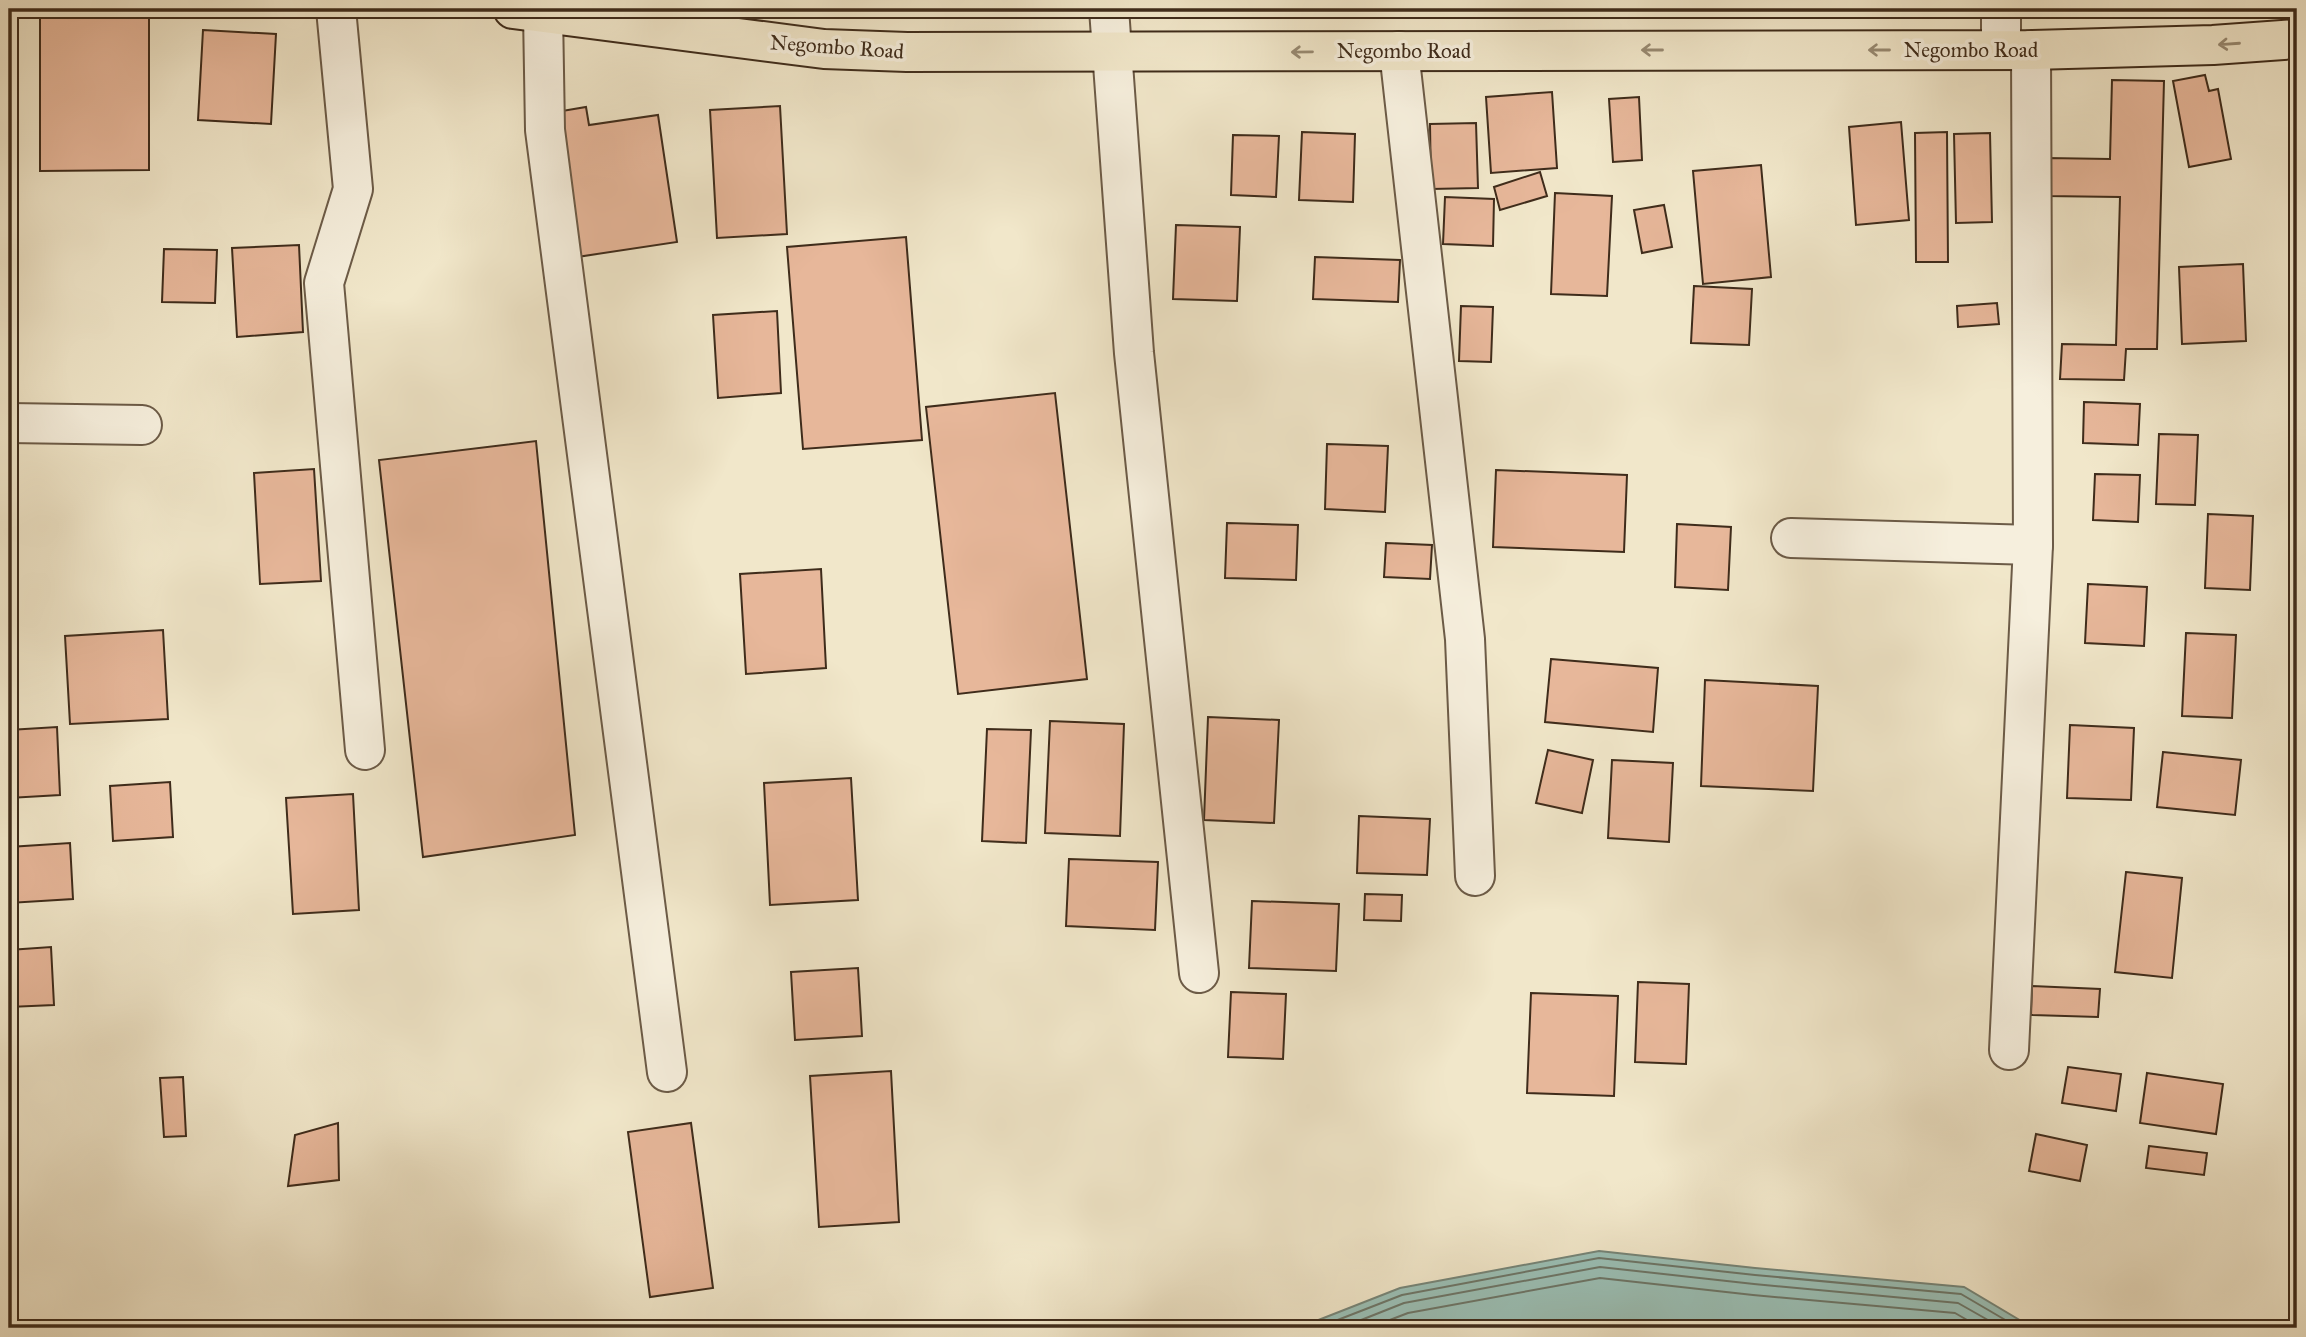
<svg xmlns="http://www.w3.org/2000/svg" width="2306" height="1337" viewBox="0 0 2306 1337" font-family="'IM FELL Great Primer',serif">
	<style>
		.water { fill: #9bc0b6; stroke: #768578; stroke-width: 2 }
		.lines { fill: none; stroke-linecap: round; stroke-linejoin: round }
		.shore { stroke: #6d7668; stroke-width: 2 }
		.building { fill: #e7b79a; stroke: #3f2c1b; stroke-width: 2 }
		.minor-casing { stroke: #6c5b47; stroke-width: 42 }
		.highway-casing { stroke: #3f2c1b; stroke-width: 42 }
		.minor { stroke: #f6efdd; stroke-width: 38 }
		.highway { stroke: #f1e7ca; stroke-width: 38 }
		.oneway { stroke: #988a72 }
		.labels { text-anchor: middle; dominant-baseline: central; stroke-width: 7; stroke-linejoin: round; paint-order: stroke }
		.street-label { font-size: 21px; fill: #3f2c1b; stroke: #f6efdd }
	</style>
	<rect width="100%" height="100%" fill="#f1e7ca"/>
	<filter id="stains"><feTurbulence type="fractalNoise" baseFrequency=".00286" numOctaves="4"/><feColorMatrix values="0 0 0 0 .2 0 0 0 0 .09 0 0 0 0 .02 0 0 0 .5 -.17"/></filter>
	<radialGradient id="worn" r=".72"><stop offset=".6" stop-color="#630" stop-opacity="0"/><stop offset="1" stop-color="#630" stop-opacity=".3"/></radialGradient>
	<path class="water" d="M1599 1251 1755 1268 1964 1287 2033 1328H1298L1400 1288Z"/>
	<g class="lines">
		<g class="shore">
			<path d="M1317 1328 1402 1295 1599 1258 1755 1275 1961 1294 2019 1328"/>
			<path d="M1341 1328 1404 1303 1600 1267 1754 1284 1958 1303 2002 1328"/>
			<path d="M1369 1328 1408 1313 1600 1278 1753 1295 1955 1313 1981 1328"/>
		</g>
	</g>
	<g class="building">
		<path d="M9 9H18L14 159H9Z"/>
		<path d="M40 9H149V170L40 171Z"/>
		<path d="M203 30 276 34 271 124 198 120Z"/>
		<path d="M2205 75 2209 91 2218 89 2231 159 2189 167 2173 81Z"/>
		<path d="M2112 80 2164 81 2157 349H2126L2124 380 2060 379 2062 344 2116 345 2120 197 2046 196 2047 158 2110 159Z"/>
		<path d="M1552 92 1557 168 1491 173 1486 97Z"/>
		<path d="M1639 97 1642 160 1613 162 1609 99Z"/>
		<path d="M780 106 787 234 717 238 710 110Z"/>
		<path d="M586 107 589 125 658 115 677 242 577 257 556 112Z"/>
		<path d="M1901 122 1909 220 1856 225 1849 127Z"/>
		<path d="M1476 123 1478 188 1431 189 1430 124Z"/>
		<path d="M1302 132 1355 134 1353 202 1299 200Z"/>
		<path d="M1947 132 1948 262H1916L1915 133Z"/>
		<path d="M1990 133 1992 222 1956 223 1954 134Z"/>
		<path d="M1233 135 1279 136 1276 197 1231 195Z"/>
		<path d="M1761 165 1771 277 1703 284 1693 171Z"/>
		<path d="M1540 172 1547 196 1500 210 1494 187Z"/>
		<path d="M1555 193 1612 196 1607 296 1551 294Z"/>
		<path d="M1445 197 1494 199 1493 246 1443 244Z"/>
		<path d="M1664 205 1672 247 1642 253 1634 210Z"/>
		<path d="M1176 225 1240 227 1237 301 1173 299Z"/>
		<path d="M906 237 922 440 803 449 787 247Z"/>
		<path d="M299 245 303 332 237 337 232 248Z"/>
		<path d="M164 249 217 250 215 303 162 302Z"/>
		<path d="M1315 257 1400 260 1398 302 1313 299Z"/>
		<path d="M2243 264 2246 341 2182 344 2179 267Z"/>
		<path d="M1694 286 1752 289 1749 345 1691 343Z"/>
		<path d="M1997 303 1999 324 1958 327 1957 306Z"/>
		<path d="M1461 306 1493 307 1491 362 1459 361Z"/>
		<path d="M777 311 781 393 718 398 713 315Z"/>
		<path d="M1055 393 1087 679 958 694 926 407Z"/>
		<path d="M2084 402 2140 404 2138 445 2083 443Z"/>
		<path d="M2159 434 2198 435 2195 505 2156 504Z"/>
		<path d="M536 441 575 835 423 857 379 460Z"/>
		<path d="M1327 444 1388 446 1385 512 1325 509Z"/>
		<path d="M314 469 321 581 260 584 254 473Z"/>
		<path d="M1496 470 1627 475 1624 552 1493 547Z"/>
		<path d="M2095 474 2140 475 2138 522 2093 520Z"/>
		<path d="M2208 514 2253 516 2250 590 2205 588Z"/>
		<path d="M1227 523 1298 525 1296 580 1225 578Z"/>
		<path d="M1677 524 1731 527 1728 590 1675 587Z"/>
		<path d="M1386 543 1432 545 1430 579 1384 577Z"/>
		<path d="M821 569 826 668 746 674 740 574Z"/>
		<path d="M2088 584 2147 587 2144 646 2085 643Z"/>
		<path d="M163 630 168 719 70 724 65 636Z"/>
		<path d="M2186 633 2236 635 2232 718 2182 716Z"/>
		<path d="M1551 659 1658 668 1653 732 1545 722Z"/>
		<path d="M1705 680 1818 686 1813 791 1701 786Z"/>
		<path d="M1208 717 1279 720 1274 823 1204 820Z"/>
		<path d="M1050 721 1124 724 1120 836 1045 833Z"/>
		<path d="M2070 725 2134 728 2131 800 2067 798Z"/>
		<path d="M57 727 60 795 9 798V730Z"/>
		<path d="M987 729 1031 730 1026 843 982 841Z"/>
		<path d="M1548 750 1593 760 1582 813 1536 803Z"/>
		<path d="M2163 752 2241 760 2235 815 2157 807Z"/>
		<path d="M1612 760 1673 763 1669 842 1608 838Z"/>
		<path d="M851 778 858 900 770 905 764 783Z"/>
		<path d="M170 782 173 837 113 841 110 786Z"/>
		<path d="M353 794 359 910 293 914 286 798Z"/>
		<path d="M1359 816 1430 819 1427 875 1357 873Z"/>
		<path d="M70 843 73 899 9 903V847Z"/>
		<path d="M1069 859 1158 862 1155 930 1066 926Z"/>
		<path d="M2126 872 2182 878 2172 978 2115 972Z"/>
		<path d="M1365 894 1402 895 1401 921 1364 920Z"/>
		<path d="M1252 901 1339 904 1336 971 1249 968Z"/>
		<path d="M51 947 54 1005 9 1007V950Z"/>
		<path d="M858 968 862 1036 795 1040 791 972Z"/>
		<path d="M1638 982 1689 984 1686 1064 1635 1062Z"/>
		<path d="M2032 986 2100 989 2098 1017 2031 1015Z"/>
		<path d="M1231 992 1286 994 1283 1059 1228 1057Z"/>
		<path d="M1531 993 1618 996 1614 1096 1527 1093Z"/>
		<path d="M2068 1067 2121 1074 2116 1111 2062 1103Z"/>
		<path d="M891 1071 899 1222 819 1227 810 1076Z"/>
		<path d="M2147 1073 2223 1084 2216 1134 2140 1123Z"/>
		<path d="M183 1077 186 1136 164 1137 160 1078Z"/>
		<path d="M338 1123 339 1180 288 1186 295 1135Z"/>
		<path d="M691 1123 713 1288 650 1297 628 1132Z"/>
		<path d="M2036 1134 2087 1145 2080 1181 2029 1171Z"/>
		<path d="M2149 1146 2207 1153 2204 1175 2146 1168Z"/>
	</g>
	<g class="lines">
		<g class="minor-casing">
			<g id="minor">
				<path d="M336 9 353 189 324 283 365 750"/>
				<path d="M1109 9 1134 353 1199 973"/>
				<path d="M543 13 545 130 667 1072"/>
				<path d="M2001 49V9"/>
				<path d="M1399 51 1465 639 1475 876"/>
				<path d="M9 423 142 425"/>
				<path d="M1791 538 2033 545"/>
				<path d="M2009 1050 2033 545 2031 50"/>
			</g>
		</g>
		<g class="highway-casing">
			<path id="highway" d="M513 9 824 49 907 52 2031 50 2213 45 2297 39"/>
		</g>
		<use href="#minor" class="minor"/>
		<use href="#highway" class="highway"/>
	</g>
	<defs><path id="oneway-shaft" d="M-6 0H5M1.5-3L5.5 0L1.5 3" fill="none" stroke-width="1.6" stroke-linecap="round" stroke-linejoin="round" transform="scale(1.75)"/></defs>
	<g class="oneway">
		<use href="#oneway-shaft" transform="translate(2229 44) rotate(176)"/>
		<use href="#oneway-shaft" transform="translate(1652 50) rotate(180)"/>
		<use href="#oneway-shaft" transform="translate(1879 50) rotate(180)"/>
		<use href="#oneway-shaft" transform="translate(1302 52) rotate(179)"/>
	</g>
	<g class="labels">
		<g class="street-label">
			<text transform="translate(837 47) rotate(4)">Negombo Road</text>
			<text x="1971" y="50">Negombo Road</text>
			<text x="1404" y="51">Negombo Road</text>
		</g>
	</g>
	<rect width="2306" height="1337" fill="none" stroke="#f1e7ca" stroke-width="35"/>
	<rect x="10" y="10" width="2285" height="1316" fill="none" stroke="#3f2c1b" stroke-width="3.5"/>
	<rect x="18" y="18" width="2271" height="1302" fill="none" stroke="#3f2c1b" stroke-width="2"/>
	<rect width="100%" height="100%" filter="url(#stains)"/>
	<rect width="100%" height="100%" fill="url(#worn)"/>
</svg>
